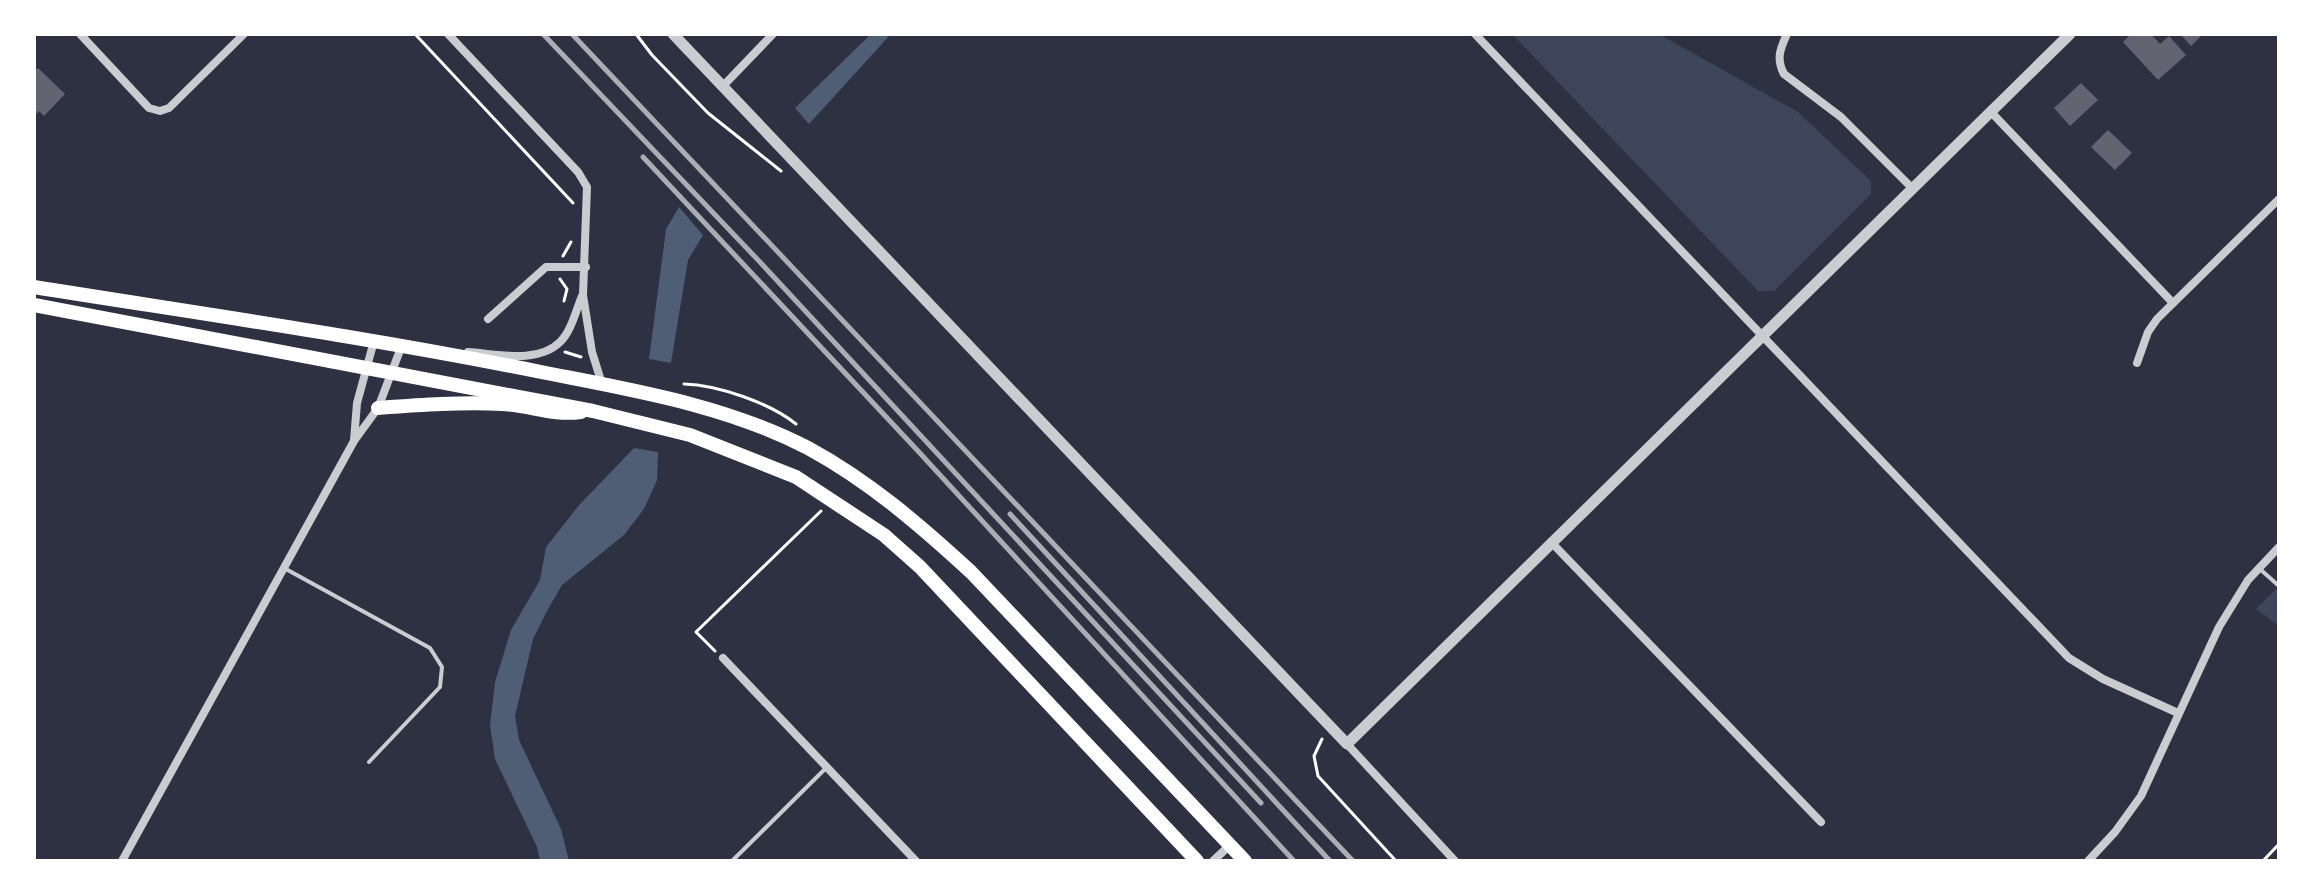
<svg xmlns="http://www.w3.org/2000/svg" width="2313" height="895" viewBox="0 0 2313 895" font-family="Commissioner,sans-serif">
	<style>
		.green { fill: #3c4559 }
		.water { fill: #4f5d75 }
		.building { fill: #626471 }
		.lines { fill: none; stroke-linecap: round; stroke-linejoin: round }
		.path { stroke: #fff; stroke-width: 3 }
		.service { stroke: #caccd0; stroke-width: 4 }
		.minor { stroke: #caccd0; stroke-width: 8 }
		.tertiary { stroke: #caccd0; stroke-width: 11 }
		.trunk { stroke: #fff; stroke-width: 14 }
		.rail { stroke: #abadb3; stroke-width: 5 }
	</style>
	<rect width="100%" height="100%" fill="#2d3142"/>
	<g class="green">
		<path d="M1512 34H1659L1798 112 1871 181V194L1774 291H1758Z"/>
		<path d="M2279 586V626L2256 609Z"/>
	</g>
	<g class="water">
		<path d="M871 34H891L809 124 795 108Z"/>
		<path d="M679 207 703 235 688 260 671 363 649 359 666 229Z"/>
		<path d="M634 448 658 452 657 480 644 509 624 535 562 585 547 611 533 639 515 716 519 740 561 829 569 861H540L537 847 495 759 490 725 495 682 511 630 540 580 546 547 580 504Z"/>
	</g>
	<g class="building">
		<path d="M2131 34H2151L2160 44 2169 36 2186 55 2158 80 2123 42Z"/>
		<path d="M2180 34H2203L2191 46Z"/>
		<path d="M38 68 65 94 44 116 39 111 34 116V72Z"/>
		<path d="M2081 83 2098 100 2070 126 2054 108Z"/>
		<path d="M2108 130 2132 153 2115 170 2091 147Z"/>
	</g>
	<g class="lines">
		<g class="path">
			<path d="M415 34 573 203"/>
			<path d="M636 34 652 55 708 113 781 171"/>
			<path d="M563 256 571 242"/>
			<path d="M560 279 567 289 564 301"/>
			<path d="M565 352 581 357"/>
			<path d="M684 384C718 385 770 403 796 424"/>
			<path d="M715 651 696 632 821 511"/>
			<path d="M1322 739 1314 756 1318 776 1396 861"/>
			<path d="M2263 861 2279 844"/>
		</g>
		<g class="service">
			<path d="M284 568 430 648 442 667 440 687 369 762"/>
			<path d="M2261 570 2279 586"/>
			<path d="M732 861 826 768"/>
		</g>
		<g class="minor">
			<path d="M80 34 149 108 160 111 169 108 244 34"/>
			<path d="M448 34 578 172 587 187 583 295 592 352 602 384"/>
			<path d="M1475 34 2069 658 2103 679 2178 713"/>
			<path d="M1787 34C1780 49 1776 59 1784 74L1841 117 1911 187"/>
			<path d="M723 86 773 34"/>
			<path d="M1991 112 2173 303"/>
			<path d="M488 319 546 267H586"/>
			<path d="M468 352C497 354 538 364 560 342 571 332 576 310 582 296"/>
			<path d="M2137 363 2148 332 2157 319 2279 199"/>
			<path d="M354 440 357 403 374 341"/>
			<path d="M1551 542 1821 822"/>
			<path d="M723 658 916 861"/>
			<path d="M1347 744 1455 861"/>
			<path d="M122 861 354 441 378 408 402 345"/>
			<path d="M1213 861 1230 845"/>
			<path d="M2088 861 2115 832 2141 796 2219 627 2248 580 2279 547"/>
		</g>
		<path class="tertiary" d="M673 34 1347 744 2070 34"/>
		<g class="trunk">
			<path d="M34 287C203 314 373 338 541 372 632 390 725 405 808 448 869 481 921 526 971 572L1245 861"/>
			<path d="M34 305 593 411 690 435 796 477 884 535 920 567 1197 861"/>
			<path d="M378 408C420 405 461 402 502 404 531 405 551 416 581 412"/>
		</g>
		<g class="rail">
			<path d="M543 34 759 261 1261 803"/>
			<path d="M572 34 1353 861"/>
			<path d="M643 157 918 451 1294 861"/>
			<path d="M1010 514 1330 861"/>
		</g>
	</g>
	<rect width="2313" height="895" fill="none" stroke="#ffffff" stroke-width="72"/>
</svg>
